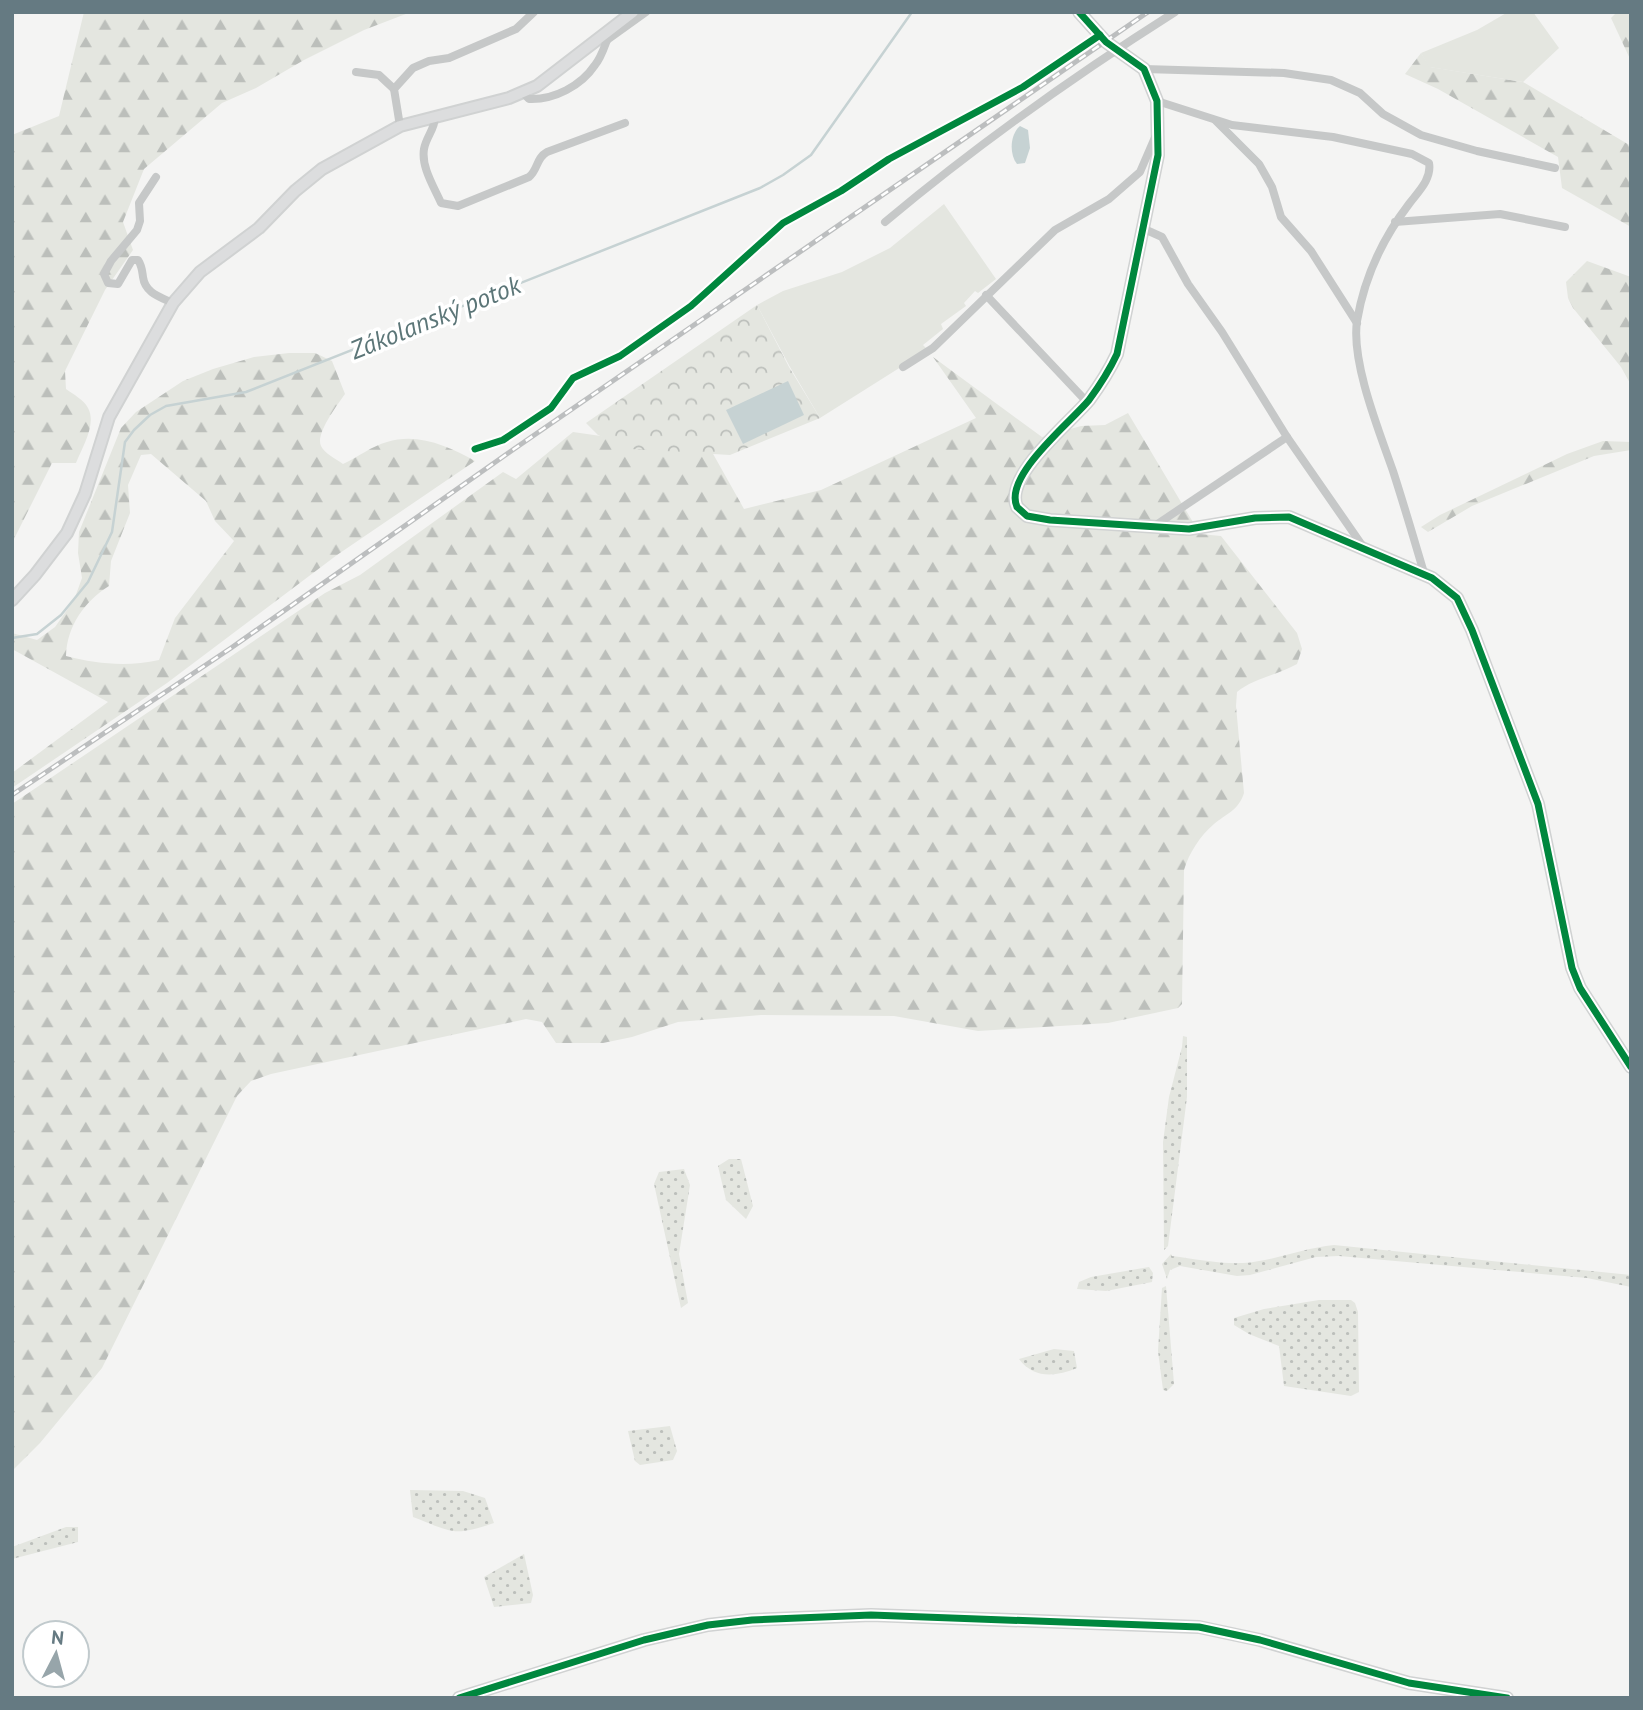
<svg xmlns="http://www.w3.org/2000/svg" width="1643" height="1710" viewBox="0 0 1643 1710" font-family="'PT Sans',sans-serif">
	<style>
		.grass { fill: url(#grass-dots) }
		.forest { fill: url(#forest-firs); fill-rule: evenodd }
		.park { fill: url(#park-crowns) }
		.garden { fill: #e4e6e0 }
		.water { fill: #c6d2d3 }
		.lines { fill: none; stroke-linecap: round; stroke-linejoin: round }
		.stream { stroke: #c6d2d3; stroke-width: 2.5 }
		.secondary-casing { stroke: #d0d2d2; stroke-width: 14 }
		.street { stroke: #c6c8c8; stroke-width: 8 }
		.secondary { stroke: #dcddde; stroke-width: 10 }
		.rail-casing { stroke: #bcbebf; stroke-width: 5 }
		.rail { stroke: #fff; stroke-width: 2.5; stroke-dasharray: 8; stroke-linecap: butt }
		.cycleway-casing { stroke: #fff; stroke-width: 11 }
		.cycleway { stroke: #00873e; stroke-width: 7 }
		.labels { text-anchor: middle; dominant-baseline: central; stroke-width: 7; stroke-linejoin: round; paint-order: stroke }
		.water-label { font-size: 26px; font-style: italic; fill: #5c7678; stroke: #fff }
	</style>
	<defs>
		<pattern id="grass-dots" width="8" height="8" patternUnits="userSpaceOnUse" patternTransform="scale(1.75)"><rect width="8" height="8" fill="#e4e6e0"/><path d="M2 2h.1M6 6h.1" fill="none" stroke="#bcbfbb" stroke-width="1.8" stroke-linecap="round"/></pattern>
		<pattern id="forest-firs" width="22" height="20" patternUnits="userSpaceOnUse" patternTransform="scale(1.75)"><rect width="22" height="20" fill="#e4e6e0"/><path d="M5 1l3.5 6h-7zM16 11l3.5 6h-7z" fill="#bcbfbb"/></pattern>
		<pattern id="park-crowns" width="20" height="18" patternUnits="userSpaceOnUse" patternTransform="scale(1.75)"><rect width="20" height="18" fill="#e4e6e0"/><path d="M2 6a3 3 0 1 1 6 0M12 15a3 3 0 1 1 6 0" fill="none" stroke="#bcbfbb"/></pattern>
	</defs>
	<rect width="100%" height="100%" fill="#f4f4f3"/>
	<g class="grass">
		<path d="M1183 1036 1187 1037V1097L1168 1246 1164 1250 1163 1142 1169 1097 1182 1047Z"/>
		<path d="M729 1159H741L753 1206 746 1219 726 1200 718 1166Z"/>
		<path d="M684 1169 690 1185 679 1254 688 1303 681 1308 654 1184 659 1172Z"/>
		<path d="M1334 1245 1631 1275V1287L1587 1278 1339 1256 1316 1257 1250 1275 1237 1276 1180 1266 1170 1270 1167 1279 1162 1264 1171 1254 1172 1256C1195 1259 1219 1264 1243 1263 1274 1261 1303 1248 1334 1245Z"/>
		<path d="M1149 1267 1153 1273 1152 1282 1106 1291 1077 1289 1079 1282 1091 1277Z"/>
		<path d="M1166 1286 1174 1384 1167 1391 1163 1390 1158 1351 1162 1288Z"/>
		<path d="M1319 1300H1351L1355 1303 1358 1312 1359 1392 1351 1396 1284 1386 1279 1346 1249 1334 1234 1325V1318L1264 1309Z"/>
		<path d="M1054 1349 1074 1351 1077 1368C1055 1377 1034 1379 1019 1359Z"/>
		<path d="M670 1426 677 1451 673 1460 640 1465 635 1461 628 1431Z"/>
		<path d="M410 1490 463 1491 485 1498 494 1523C453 1537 452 1532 413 1517Z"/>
		<path d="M66 1527H78V1542L12 1559V1547Z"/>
		<path d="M524 1554 533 1595 531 1603 494 1607 484 1577Z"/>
	</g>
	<g class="forest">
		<path d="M84 12H411L364 30 304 60 256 88 222 103 144 169 123 222 133 250 105 290 65 371 66 389C73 394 84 400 88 408 97 424 82 448 76 463H52L12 543V135L59 116Z"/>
		<path d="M1617 12H1631V61L1611 18Z"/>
		<path d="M1421 53 1430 67 1523 82 1631 146V227L1562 188 1558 157 1438 89 1405 74Z"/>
		<path d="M1587 261 1631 277V385L1621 367 1573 308 1568 298 1566 282Z"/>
		<path d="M289 353H315L332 361 345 394C338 404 315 434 321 446 324 453 336 459 343 464 358 457 372 446 387 442 417 432 449 446 475 461L337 555 167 683 12 788V773L108 702 12 649V633L37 640 55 627 74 600 82 578 78 553 79 532 121 428 136 412 183 381 213 369 254 357ZM151 454 206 501 215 521 234 541 175 618 159 660C127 667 97 664 66 656 67 626 84 602 109 586L111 561 130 513 128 485 141 455Z"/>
		<path d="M933 357 1042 437 1081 426 1105 425 1128 413 1200 534 1221 536 1297 633 1302 649 1297 664C1278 675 1254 678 1237 692L1236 706 1244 793C1239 810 1226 814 1214 824 1200 836 1189 853 1184 870L1182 1004 1178 1008 1108 1023 978 1031 894 1016 761 1015 678 1022 632 1037 603 1043H556L542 1022 526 1019 271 1074 251 1081 237 1096 102 1368 40 1443 12 1471V804L325 593 360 575 503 472 516 479 573 432 712 452 744 509 821 490 976 418Z"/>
		<path d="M1603 441 1631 442V450L1594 456 1472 506 1428 532 1421 527 1440 515 1567 454Z"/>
	</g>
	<path class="park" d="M757 305 789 367 820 418 730 455 631 449 598 435 586 423Z"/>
	<g class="garden">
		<path d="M1508 12H1533L1559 48 1523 82 1429 67 1421 53 1477 30Z"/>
		<path d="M944 204 996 279 978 293 975 291 964 303 966 306 941 324 943 329 923 345 926 348 912 360 820 418 790 367 757 305 783 291 842 272 890 248Z"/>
	</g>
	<g class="water">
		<path d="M1020 126 1028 130 1030 148 1025 163 1017 164C1009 154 1010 134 1020 126Z"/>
		<path d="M788 381 804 415 743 444 726 410Z"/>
	</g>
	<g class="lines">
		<path class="stream" d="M12 638 37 634 61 615 88 582 112 532 125 442 134 430 150 415 166 406 246 392 760 188 783 175 811 155 912 12"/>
		<g class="secondary-casing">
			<g id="secondary">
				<path d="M1079 12 1106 42 1144 69 1157 101 1158 155 1117 354C1109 371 1100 385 1089 400 1070 423 1003 476 1017 507L1027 516 1050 520 1189 529 1255 518 1289 517 1432 578 1457 598 1472 630 1538 804 1572 968 1580 988 1631 1067"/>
				<path d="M12 600 35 575 67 533 85 494 109 417 173 303 200 272 259 228 295 191 322 169 400 126 509 98 537 86 633 12"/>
				<path d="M459 1698 644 1640 708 1625 752 1620 871 1615 1199 1627 1260 1640 1409 1683 1507 1698"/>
			</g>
		</g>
		<g class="street">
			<path d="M603 39 607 40 646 12"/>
			<path d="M1144 69 1284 73 1331 80 1360 93 1383 114 1421 135 1477 151 1555 168"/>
			<path d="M356 72 379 75 394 89"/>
			<path d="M523 93 529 99C554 100 581 86 595 65 601 58 604 48 607 40"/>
			<path d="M1157 101 1232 125 1333 137 1412 154 1429 163C1432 179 1418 192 1409 204 1383 238 1364 279 1357 321 1351 362 1379 431 1393 471 1404 505 1414 539 1424 573"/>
			<path d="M435 117C435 129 426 137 424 149 421 167 434 187 441 203L458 206 529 177C538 170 536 158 547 152L625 123"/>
			<path d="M1216 121 1259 164 1272 187 1281 217 1311 251 1357 323"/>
			<path d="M400 126 394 89 413 68 429 61 449 58 516 29 534 12"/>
			<path d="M156 177 139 203 140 221 137 230 111 261 104 274 108 283 118 284 132 260H138C142 266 142 270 143 277 145 293 160 297 173 303"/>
			<path d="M885 222C977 145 1074 76 1175 12"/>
			<path d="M1395 222 1500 214 1565 227"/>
			<path d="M1142 228 1162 237 1188 284 1222 332 1287 437 1364 548"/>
			<path d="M986 295 1087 402"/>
			<path d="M903 367 933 348 1055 230 1109 199 1140 172 1156 135"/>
			<path d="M475 449 503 440 551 408 573 378 620 356 691 306 783 223 841 191 889 159 1023 87 1100 35"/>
			<path d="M1153 527 1287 437"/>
		</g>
		<use href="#secondary" class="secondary"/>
		<g class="rail-casing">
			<path id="rail" d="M12 795 231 648 514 449 1148 12"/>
		</g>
		<use href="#rail" class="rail"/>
		<g class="cycleway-casing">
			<g id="cycleway">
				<path d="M1079 12 1106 42 1144 69 1157 101 1158 155 1117 354C1109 371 1100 385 1089 400 1070 423 1003 476 1017 507L1027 516 1050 520 1189 529 1255 518 1289 517 1432 578 1457 598 1472 630 1538 804 1572 968 1580 988 1631 1067"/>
				<path d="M475 449 503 440 551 408 573 378 620 356 691 306 783 223 841 191 889 159 1023 87 1100 35"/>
				<path d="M459 1698 644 1640 708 1625 752 1620 871 1615 1199 1627 1260 1640 1409 1683 1507 1698"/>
			</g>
		</g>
		<use href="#cycleway" class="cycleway"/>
	</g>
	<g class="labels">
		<g class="water-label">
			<text transform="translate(435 317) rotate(-22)">Zákolanský potok</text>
		</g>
	</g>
	<rect width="1643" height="1710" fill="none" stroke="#657a82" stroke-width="28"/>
	<g transform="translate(56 1654) rotate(6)"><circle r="33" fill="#ffffff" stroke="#c1cacd" stroke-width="2"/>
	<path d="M0-5L12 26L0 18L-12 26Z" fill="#97a5aa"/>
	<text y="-10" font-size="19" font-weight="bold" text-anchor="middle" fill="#657a82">N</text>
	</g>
</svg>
